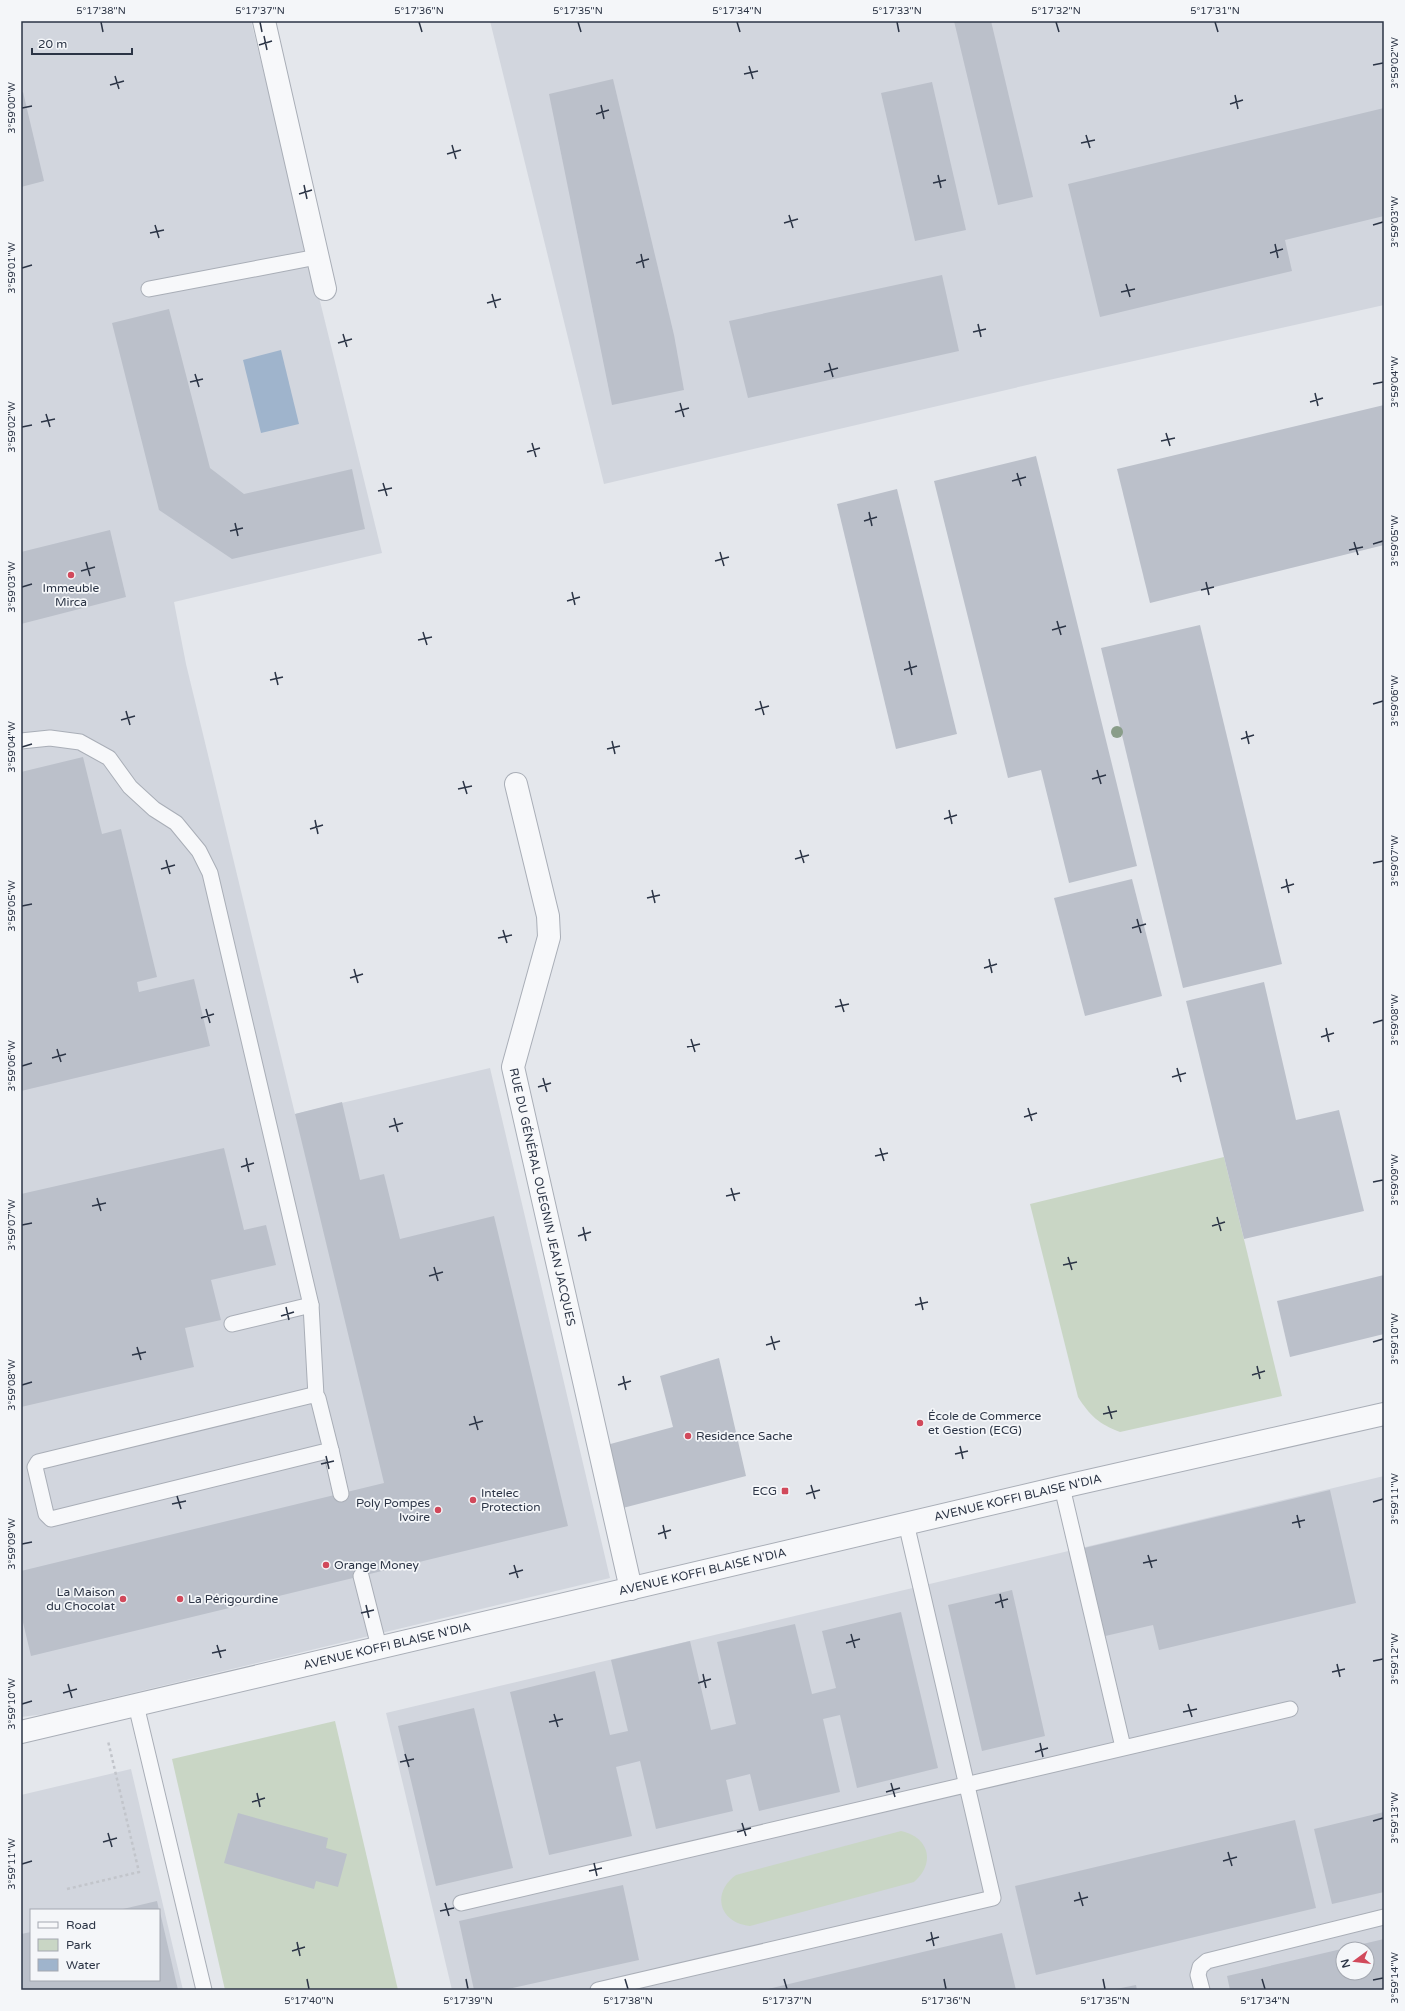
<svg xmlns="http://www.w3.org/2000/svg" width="1405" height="2011" viewBox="0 0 1405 2011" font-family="'Varela Round',sans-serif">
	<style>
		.built { fill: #d2d6de; fill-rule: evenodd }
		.green { fill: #c9d6c5 }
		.water { fill: #9fb4cc }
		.building { fill: #bbc0ca; fill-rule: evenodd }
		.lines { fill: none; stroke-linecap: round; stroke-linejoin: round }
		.service-casing { stroke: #a9aeb7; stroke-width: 17 }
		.minor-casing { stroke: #a9aeb7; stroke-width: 24 }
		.tertiary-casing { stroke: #a9aeb7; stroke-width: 24 }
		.path { stroke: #c2c5cb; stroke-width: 2.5; stroke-dasharray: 3 3; stroke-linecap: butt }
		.service { stroke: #f7f8fa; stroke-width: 15 }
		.minor { stroke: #f7f8fa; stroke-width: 22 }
		.tertiary { stroke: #f7f8fa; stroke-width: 22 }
		.tree { fill: #899d89 }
		.ticks { fill: none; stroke: #2b3445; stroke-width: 1.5 }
		.poi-dot { fill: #d1495b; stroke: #f4f6f9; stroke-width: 1.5 }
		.labels { text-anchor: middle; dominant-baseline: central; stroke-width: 3.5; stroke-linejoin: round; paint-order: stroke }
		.poi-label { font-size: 12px; fill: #2b3445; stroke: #f4f6f9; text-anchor: start }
		.street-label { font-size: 12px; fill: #2b3445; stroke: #f4f6f9 }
		.neatline { fill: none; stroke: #2b3445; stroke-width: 1.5 }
		.ticks-label { font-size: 10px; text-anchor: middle; fill: #2b3445 }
	</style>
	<rect width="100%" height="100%" fill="#e4e7ec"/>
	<g class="built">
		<path d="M21 21H251L382 553 174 602 186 664 295 1114 490 1068 610 1578 45 1714 21 1717Z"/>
		<path d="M490 21H1384V305L1040 382 604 484Z"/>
		<path d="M1384 1476V1990H452L386 1713ZM1343 1949H1367V1973H1343Z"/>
		<path d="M131 1769 183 1990H21V1795ZM31 1910H159V1980H31Z"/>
	</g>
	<g class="green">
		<path d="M1224 1157 1282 1396 1120 1432C1099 1424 1090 1416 1078 1397L1030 1204Z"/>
		<path d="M335 1721 398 1990H225L172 1759Z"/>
		<path d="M901 1831C929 1837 936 1863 914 1882L750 1926C719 1923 711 1893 736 1875Z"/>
	</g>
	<path class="water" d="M281 350 299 424 261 433 243 360Z"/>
	<g class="building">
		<path d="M954 21H991L1033 197 998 205Z"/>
		<path d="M613 79 674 335 684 390 612 405 549 94Z"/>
		<path d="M932 82 966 230 915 241 881 93Z"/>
		<path d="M23 92 44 181 21 187V93Z"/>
		<path d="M1384 108V216L1285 240 1292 271 1100 317 1068 184Z"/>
		<path d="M942 275 959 351 748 398 729 321Z"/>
		<path d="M169 309 210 468 244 494 352 469 365 529 232 559 159 510 112 323Z"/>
		<path d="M1384 405V545L1150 603 1117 469Z"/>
		<path d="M1036 456 1137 866 1069 883 1041 770 1008 778 934 481Z"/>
		<path d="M897 489 957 734 896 749 837 504Z"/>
		<path d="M110 530 126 597 21 624V552Z"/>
		<path d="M1200 625 1282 964 1183 988 1101 648Z"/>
		<path d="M83 757 102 834 121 829 157 977 137 982 139 992 194 979 210 1046 21 1091V772Z"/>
		<path d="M1132 879 1162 996 1085 1016 1054 898Z"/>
		<path d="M1264 982 1296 1120 1339 1110 1364 1211 1244 1239 1186 1001Z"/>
		<path d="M342 1102 360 1180 384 1174 400 1239 494 1216 568 1526 31 1656 21 1614V1571L384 1483 295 1114Z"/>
		<path d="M224 1148 244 1230 266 1225 276 1265 211 1280 221 1320 185 1328 194 1367 21 1407V1194Z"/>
		<path d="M1384 1275V1334L1290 1357 1277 1301Z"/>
		<path d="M719 1358 746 1476 619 1509 603 1446 673 1427 660 1376Z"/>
		<path d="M1330 1490 1356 1603 1159 1650 1153 1625 1101 1637 1080 1549Z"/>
		<path d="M1012 1590 1045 1736 982 1751 948 1605Z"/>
		<path d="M901 1612 938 1768 857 1788 840 1715 823 1719 840 1792 759 1811 750 1774 726 1780 733 1811 656 1829 640 1761 616 1767 632 1836 549 1855 510 1692 595 1671 610 1735 628 1731 611 1660 690 1641 711 1730 736 1724 717 1642 795 1624 812 1694 836 1688 822 1631Z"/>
		<path d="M474 1708 513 1868 436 1886 398 1726Z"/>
		<path d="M1384 1812V1892L1332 1904 1314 1829Z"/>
		<path d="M238 1813 328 1838 326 1848 347 1854 338 1887 316 1881 314 1889 224 1863Z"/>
		<path d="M1295 1820 1316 1908 1036 1975 1015 1886Z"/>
		<path d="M623 1885 639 1960 503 1990H474L459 1921Z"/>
		<path d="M157 1901 159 1910H123V1909Z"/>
		<path d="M160 1912 178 1990H21V1934L31 1932V1980H159Z"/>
		<path d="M1002 1933 1016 1990H768V1989Z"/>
		<path d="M1384 1939V1990H1230L1227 1976ZM1343 1949H1367V1973H1343Z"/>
		<path d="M1136 1985 1137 1990H1116V1989Z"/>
	</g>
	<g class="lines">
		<g class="service-casing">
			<g id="service">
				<path d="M149 289 317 257"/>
				<path d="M21 741 50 738 80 742 109 758 130 787 154 809 176 823 199 851 210 873 311 1305 316 1396"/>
				<path d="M232 1324 311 1305"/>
				<path d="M313 1395 318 1398 331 1450 51 1519 46 1514 35 1467 38 1462Z"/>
				<path d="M331 1450 341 1494"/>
				<path d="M1062 1487 1123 1747"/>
				<path d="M361 1576 379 1647"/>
				<path d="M136 1705 204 1990"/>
				<path d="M461 1903 1290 1709"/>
				<path d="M598 1990 993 1898 906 1523"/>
				<path d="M1202 1990 1198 1975 1200 1967 1207 1961 1384 1917"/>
			</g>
		</g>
		<g class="minor-casing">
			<g id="minor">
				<path d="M264 21 325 289"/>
				<path id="s1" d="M516 784 548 916 549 937 513 1067 631 1589"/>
			</g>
		</g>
		<g class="tertiary-casing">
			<g id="tertiary">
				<path id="s2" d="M21 1732 1062 1487 1384 1414"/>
			</g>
		</g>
		<path class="path" d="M67 1889 139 1872 108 1741"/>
		<use href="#service" class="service"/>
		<use href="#minor" class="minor"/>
		<use href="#tertiary" class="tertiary"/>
	</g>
	<circle class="tree" cx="1117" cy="732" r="6"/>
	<path class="ticks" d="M101 22 103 32M260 22 262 32M419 22 422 32M578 22 581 32M737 22 740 32M897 22 899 32M1056 22 1059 32M1215 22 1218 32M264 36 267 50M259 45 272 41M1373 65 1383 63M749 66 753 79M744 74 758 71M115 76 119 89M110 85 124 81M1235 95 1238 109M1230 104 1243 100M601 105 604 119M22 108 32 106M596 114 609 110M1086 135 1090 148M1081 143 1095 140M452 145 456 159M447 154 461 150M938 175 941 188M933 183 946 180M304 185 307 199M299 194 312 190M789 215 793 228M784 223 798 219M155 225 159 238M1373 225 1383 222M150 233 164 230M1275 244 1278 258M1270 253 1283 249M641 254 644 268M636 263 649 259M22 268 32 265M1126 284 1130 297M1121 292 1135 289M492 294 496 308M487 303 501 299M978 324 981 337M973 332 986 329M343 334 347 347M338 343 352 339M829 363 833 377M824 372 838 368M195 374 199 387M190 382 203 379M1373 384 1383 382M1315 393 1318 406M1310 402 1323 398M680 403 684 417M675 412 689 408M46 414 50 427M41 422 55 419M22 427 32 425M1166 433 1170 446M1161 441 1175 438M532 443 536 457M527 452 540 448M1017 473 1021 486M1012 481 1026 477M383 483 387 496M378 491 392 488M869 512 872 526M864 521 877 517M235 523 238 536M230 531 243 528M1354 542 1358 555M1373 544 1383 541M1349 550 1363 547M720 552 724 566M715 561 729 557M86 562 90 576M81 571 95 567M1206 582 1209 595M22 587 32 584M1201 590 1214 587M572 592 575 605M567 601 580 597M1057 621 1061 635M1052 630 1066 626M423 632 427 645M418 640 432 637M909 661 912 675M904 670 917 666M275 672 278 685M270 680 283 677M760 701 764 715M1373 704 1383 701M755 710 769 706M126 711 130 725M121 720 135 716M1246 731 1249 744M1241 739 1254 735M612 741 615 754M22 747 32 744M607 749 620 746M1097 770 1101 784M1092 779 1106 775M463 781 467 794M458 789 472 786M949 810 952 824M944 819 957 815M315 820 318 834M310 829 323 825M800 850 804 863M795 859 809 855M166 860 170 874M1373 863 1383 861M161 869 175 865M1286 879 1289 893M1281 888 1294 884M652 890 655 903M647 898 660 895M22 906 32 904M1137 919 1141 933M1132 928 1146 924M503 930 507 943M498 938 512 935M989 959 992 973M984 968 997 964M354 969 358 983M350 978 363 974M840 999 844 1012M835 1007 849 1004M206 1009 210 1023M201 1018 214 1014M1373 1023 1383 1020M1326 1028 1329 1042M1321 1037 1334 1033M691 1039 695 1052M687 1047 700 1044M57 1049 61 1062M52 1058 66 1054M22 1066 32 1063M1177 1068 1181 1082M1172 1077 1186 1073M543 1078 547 1092M538 1087 551 1083M1028 1108 1032 1121M1024 1117 1037 1113M394 1118 398 1132M389 1127 403 1123M880 1148 884 1161M875 1156 888 1153M246 1158 249 1172M241 1167 254 1163M1373 1182 1383 1180M731 1188 735 1201M726 1196 740 1193M97 1198 101 1211M92 1206 106 1203M1217 1217 1221 1231M22 1225 32 1223M1212 1226 1225 1222M583 1227 586 1241M578 1236 591 1232M1068 1257 1072 1270M1063 1265 1077 1262M434 1267 438 1281M429 1276 443 1272M920 1297 923 1310M915 1305 928 1302M286 1307 289 1320M281 1316 294 1312M771 1336 775 1350M1373 1342 1383 1339M766 1345 780 1341M137 1347 141 1360M132 1355 146 1352M1257 1366 1260 1379M1252 1375 1265 1371M623 1376 626 1390M22 1385 32 1382M618 1385 631 1381M1108 1406 1112 1419M1103 1414 1117 1411M474 1416 478 1430M469 1425 483 1421M960 1446 963 1459M955 1454 968 1451M326 1456 329 1469M321 1464 334 1461M811 1485 815 1499M806 1494 820 1490M177 1496 181 1509M1373 1502 1383 1499M172 1504 186 1501M1297 1515 1300 1528M1292 1523 1305 1520M663 1525 666 1539M658 1534 671 1530M22 1544 32 1542M1148 1555 1152 1568M1143 1563 1157 1560M514 1565 518 1578M509 1574 523 1570M1000 1594 1003 1608M995 1603 1008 1599M366 1605 369 1618M361 1613 374 1610M851 1634 855 1648M846 1643 860 1639M217 1645 221 1658M212 1653 226 1650M1373 1661 1383 1659M1337 1664 1340 1677M1332 1672 1345 1669M703 1674 706 1688M698 1683 711 1679M68 1684 72 1698M63 1693 77 1689M22 1704 32 1701M1188 1704 1192 1717M1183 1712 1197 1709M554 1714 558 1727M549 1722 563 1719M1040 1743 1043 1757M1035 1752 1048 1748M405 1754 409 1767M400 1762 414 1759M891 1783 895 1797M886 1792 900 1788M257 1793 260 1807M252 1802 265 1798M1373 1821 1383 1818M742 1823 746 1836M737 1832 751 1828M108 1833 112 1847M103 1842 117 1838M1228 1852 1232 1866M1223 1861 1237 1857M594 1863 597 1876M22 1864 32 1861M589 1871 602 1868M1079 1892 1083 1906M1074 1901 1088 1897M445 1903 449 1916M440 1911 454 1908M931 1932 934 1946M926 1941 939 1937M297 1942 300 1956M292 1951 305 1947M307 1979 309 1989M466 1979 468 1989M625 1979 628 1989M784 1979 787 1989M944 1979 946 1989M1103 1979 1105 1989M1262 1979 1265 1989M1373 1980 1383 1978"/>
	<g class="poi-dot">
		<circle cx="71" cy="575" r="4"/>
		<circle cx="920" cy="1423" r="4"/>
		<circle cx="688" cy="1436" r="4"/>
		<rect x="781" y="1487" width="8" height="8" rx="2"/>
		<circle cx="473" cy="1500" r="4"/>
		<circle cx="438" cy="1510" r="4"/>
		<circle cx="326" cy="1565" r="4"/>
		<circle cx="123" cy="1599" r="4"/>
		<circle cx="180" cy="1599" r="4"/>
	</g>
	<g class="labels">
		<g class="poi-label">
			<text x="71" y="588" text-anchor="middle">Immeuble<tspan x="71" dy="14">Mirca</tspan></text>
			<text x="928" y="1416">École de Commerce<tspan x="928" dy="14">et Gestion (ECG)</tspan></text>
			<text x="696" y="1436">Residence Sache</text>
			<text x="777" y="1491" text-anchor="end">ECG</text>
			<text x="481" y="1493">Intelec<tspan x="481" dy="14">Protection</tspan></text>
			<text x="430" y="1503" text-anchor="end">Poly Pompes<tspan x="430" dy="14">Ivoire</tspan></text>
			<text x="334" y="1565">Orange Money</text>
			<text x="115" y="1592" text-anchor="end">La Maison<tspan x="115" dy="14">du Chocolat</tspan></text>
			<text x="188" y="1599">La Périgourdine</text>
		</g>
		<g class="street-label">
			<text stroke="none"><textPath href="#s1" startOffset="425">RUE DU GÉNÉRAL OUEGNIN JEAN JACQUES</textPath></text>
			<text stroke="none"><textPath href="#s2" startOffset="1024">AVENUE KOFFI BLAISE N'DIA</textPath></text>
			<text stroke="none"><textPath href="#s2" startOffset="700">AVENUE KOFFI BLAISE N'DIA</textPath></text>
			<text stroke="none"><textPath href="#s2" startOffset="376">AVENUE KOFFI BLAISE N'DIA</textPath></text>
		</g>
	</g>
	<rect width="1405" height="2011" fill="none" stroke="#f4f6f9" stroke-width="44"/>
	<rect x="30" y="1909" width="130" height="72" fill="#f4f6f9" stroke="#a4a8b1"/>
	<rect x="38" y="1922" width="20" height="6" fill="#f7f8fa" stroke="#a4a8b1"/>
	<text x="66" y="1929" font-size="12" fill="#2b3445">Road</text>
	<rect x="38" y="1939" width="20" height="12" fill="#c9d6c5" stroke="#a4a8b1"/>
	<text x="66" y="1949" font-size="12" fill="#2b3445">Park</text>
	<rect x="38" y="1959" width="20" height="12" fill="#9fb4cc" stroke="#a4a8b1"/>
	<text x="66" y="1969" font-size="12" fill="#2b3445">Water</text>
	<g transform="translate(1355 1961) rotate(255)"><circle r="19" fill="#f4f6f9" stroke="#a4a8b1"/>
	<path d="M0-3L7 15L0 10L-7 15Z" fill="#d1495b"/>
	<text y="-6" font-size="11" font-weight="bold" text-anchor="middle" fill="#2b3445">N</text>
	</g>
	<path d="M32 48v6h100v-6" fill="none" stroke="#2b3445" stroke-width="2"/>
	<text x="38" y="48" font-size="12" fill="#2b3445" stroke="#f4f6f9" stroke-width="3" paint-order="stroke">20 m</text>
	<rect x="22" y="22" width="1361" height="1967" class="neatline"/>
	<g class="ticks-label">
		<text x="101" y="14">5°17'38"N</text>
		<text x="260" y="14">5°17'37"N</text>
		<text x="419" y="14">5°17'36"N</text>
		<text x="578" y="14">5°17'35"N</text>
		<text x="737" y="14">5°17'34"N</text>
		<text x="897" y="14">5°17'33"N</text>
		<text x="1056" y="14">5°17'32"N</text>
		<text x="1215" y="14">5°17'31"N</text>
		<text transform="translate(1394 63) rotate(-90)" y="4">3°59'02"W</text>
		<text transform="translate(11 108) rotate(-90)" y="4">3°59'00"W</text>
		<text transform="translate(1394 222) rotate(-90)" y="4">3°59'03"W</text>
		<text transform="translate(11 268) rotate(-90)" y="4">3°59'01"W</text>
		<text transform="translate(1394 382) rotate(-90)" y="4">3°59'04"W</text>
		<text transform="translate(11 427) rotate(-90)" y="4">3°59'02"W</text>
		<text transform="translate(1394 541) rotate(-90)" y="4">3°59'05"W</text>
		<text transform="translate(11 587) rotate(-90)" y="4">3°59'03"W</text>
		<text transform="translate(1394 701) rotate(-90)" y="4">3°59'06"W</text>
		<text transform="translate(11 747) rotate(-90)" y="4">3°59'04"W</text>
		<text transform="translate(1394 861) rotate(-90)" y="4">3°59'07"W</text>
		<text transform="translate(11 906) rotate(-90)" y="4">3°59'05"W</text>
		<text transform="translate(1394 1020) rotate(-90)" y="4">3°59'08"W</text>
		<text transform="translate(11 1066) rotate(-90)" y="4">3°59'06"W</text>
		<text transform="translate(1394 1180) rotate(-90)" y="4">3°59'09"W</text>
		<text transform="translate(11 1225) rotate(-90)" y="4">3°59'07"W</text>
		<text transform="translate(1394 1339) rotate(-90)" y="4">3°59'10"W</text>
		<text transform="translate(11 1385) rotate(-90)" y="4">3°59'08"W</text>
		<text transform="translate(1394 1499) rotate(-90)" y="4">3°59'11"W</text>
		<text transform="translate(11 1544) rotate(-90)" y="4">3°59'09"W</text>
		<text transform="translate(1394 1659) rotate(-90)" y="4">3°59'12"W</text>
		<text transform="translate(11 1704) rotate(-90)" y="4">3°59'10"W</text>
		<text transform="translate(1394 1818) rotate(-90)" y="4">3°59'13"W</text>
		<text transform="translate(11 1864) rotate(-90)" y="4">3°59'11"W</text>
		<text transform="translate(1394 1978) rotate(-90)" y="4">3°59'14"W</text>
		<text x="309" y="2004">5°17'40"N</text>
		<text x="468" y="2004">5°17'39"N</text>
		<text x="628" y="2004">5°17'38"N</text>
		<text x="787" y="2004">5°17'37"N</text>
		<text x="946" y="2004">5°17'36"N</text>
		<text x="1105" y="2004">5°17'35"N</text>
		<text x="1265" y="2004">5°17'34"N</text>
	</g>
</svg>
